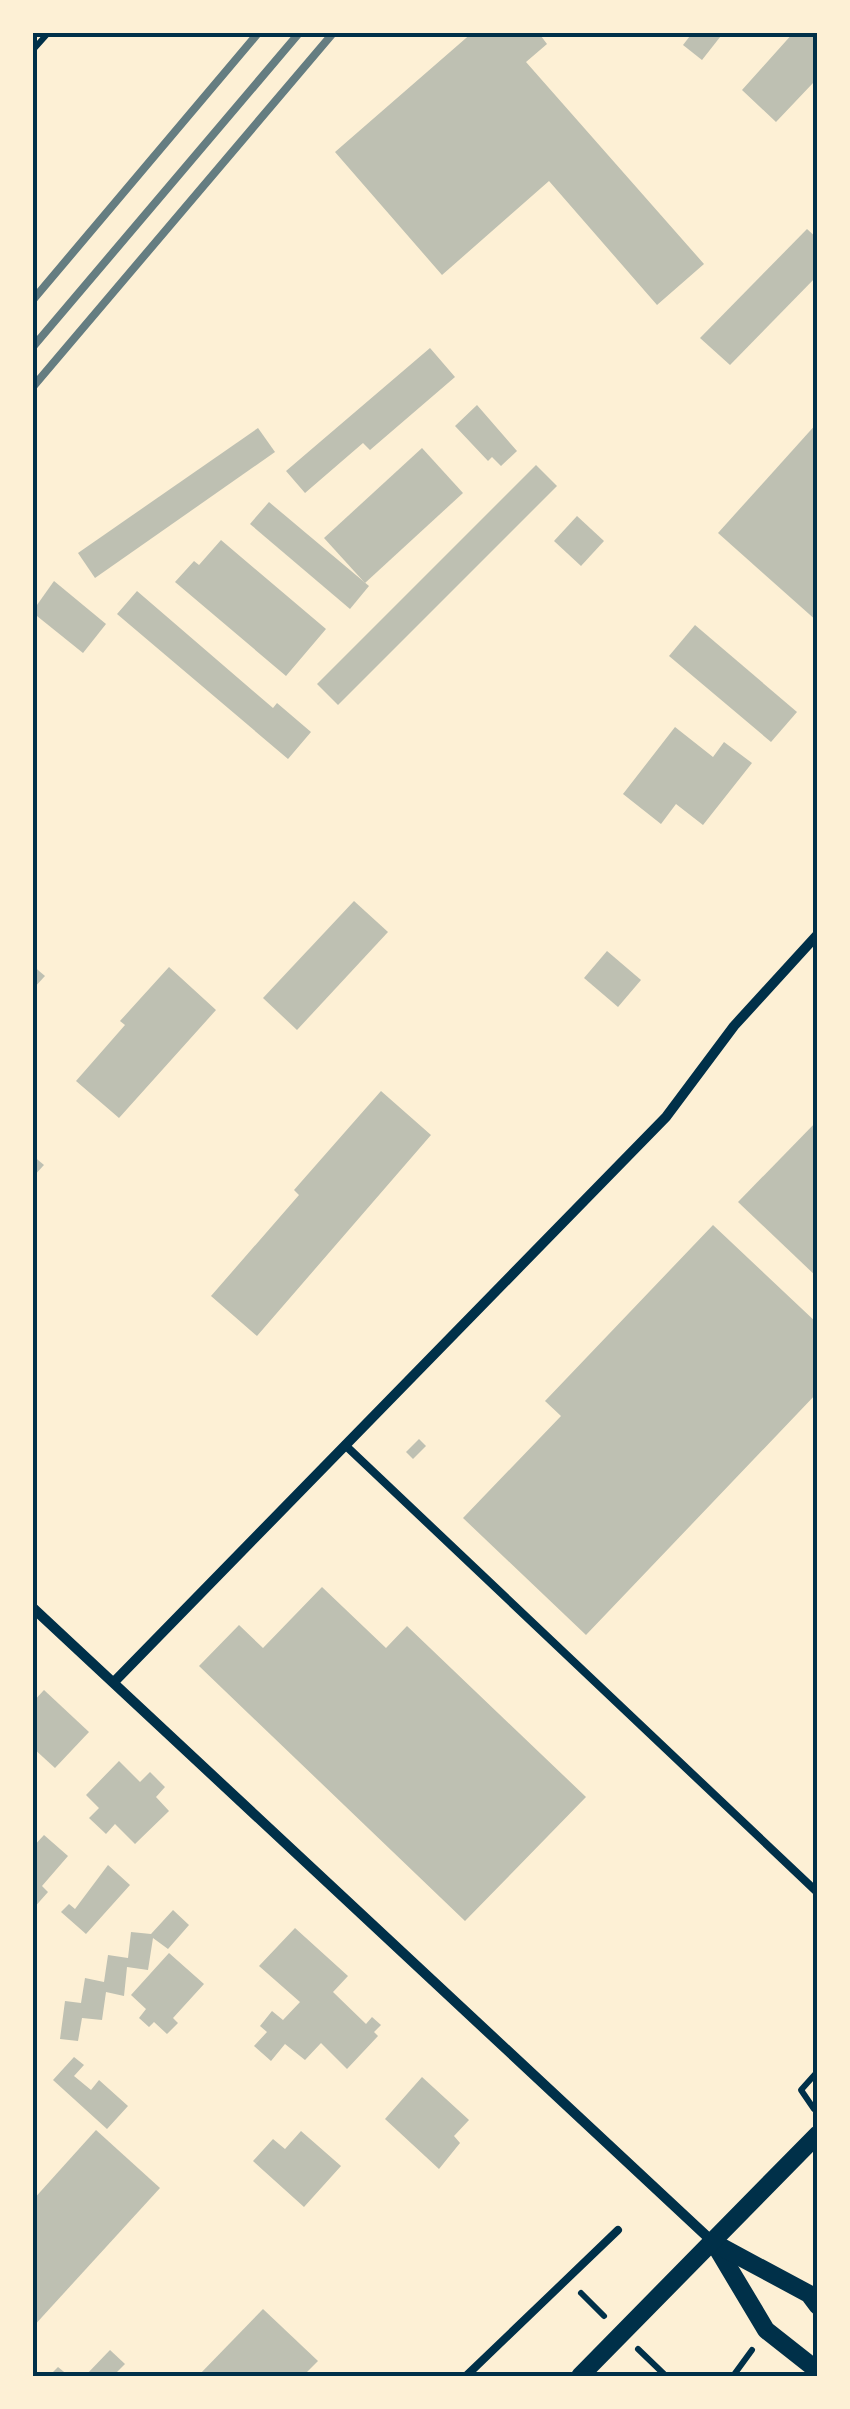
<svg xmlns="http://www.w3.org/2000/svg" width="850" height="2409" viewBox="0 0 850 2409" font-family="'Varela Round',sans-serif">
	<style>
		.building { fill: #bec0b2 }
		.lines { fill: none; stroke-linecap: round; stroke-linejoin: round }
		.path { stroke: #003049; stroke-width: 6 }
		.service { stroke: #003049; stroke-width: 8 }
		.minor { stroke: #003049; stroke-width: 10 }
		.tertiary { stroke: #003049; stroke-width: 18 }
		.rail { stroke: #657d81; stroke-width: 8 }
		.neatline { fill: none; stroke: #003049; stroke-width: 4 }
	</style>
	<rect width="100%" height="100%" fill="#fdf0d5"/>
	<g class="building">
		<path d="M473 32H538L547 44 526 62 704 264 657 305 549 181 442 275 335 152Z"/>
		<path d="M693 32H724L702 60 683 45Z"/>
		<path d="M794 32H818V87L813 83 776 122 742 90Z"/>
		<path d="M807 229 818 239V275L730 365 700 338Z"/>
		<path d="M430 348 455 377 370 450 363 443 305 493 286 471Z"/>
		<path d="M477 405 517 451 501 466 492 457 488 461 455 426Z"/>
		<path d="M818 422V622L718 533Z"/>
		<path d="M258 428 275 452 95 578 78 553Z"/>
		<path d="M422 448 463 493 365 583 324 538Z"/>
		<path d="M536 465 557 486 338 705 317 684Z"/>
		<path d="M269 502 369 586 350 609 250 524Z"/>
		<path d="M577 516 604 541 581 566 554 541Z"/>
		<path d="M221 540 326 629 286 676 175 582 194 561 199 565Z"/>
		<path d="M54 581 106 624 83 653 32 612Z"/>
		<path d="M137 591 273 708 277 703 311 732 288 759 117 614Z"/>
		<path d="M695 625 797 712 771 742 669 656Z"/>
		<path d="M675 727 713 757 724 742 752 763 703 825 676 804 661 824 623 794Z"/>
		<path d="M354 901 388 932 297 1030 263 998Z"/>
		<path d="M607 951 641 980 618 1007 584 978Z"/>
		<path d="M32 965 45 976 32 990Z"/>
		<path d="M169 967 216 1010 119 1118 76 1081 125 1025 120 1021Z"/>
		<path d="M381 1091 431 1135 257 1336 211 1296 299 1195 294 1190Z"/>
		<path d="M818 1120V1278L738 1202Z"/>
		<path d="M32 1155 44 1165 32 1178Z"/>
		<path d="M713 1225 818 1324V1392L586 1635 463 1518 561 1416 545 1401Z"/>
		<path d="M419 1439 426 1446 413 1459 406 1452Z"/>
		<path d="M322 1587 386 1648 407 1626 586 1797 465 1921 199 1666 239 1625 263 1648Z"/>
		<path d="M44 1690 89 1732 55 1768 32 1747V1703Z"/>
		<path d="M119 1761 140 1782 150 1772 165 1787 156 1797 169 1811 135 1844 115 1824 106 1834 89 1818 99 1808 86 1795Z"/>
		<path d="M44 1835 68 1856 42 1886 48 1892 32 1910V1848Z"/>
		<path d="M108 1865 130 1885 86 1934 61 1912 69 1904 75 1909Z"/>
		<path d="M173 1910 189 1925 168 1949 153 1938 148 1970 127 1967 124 1996 106 1992 102 2020 82 2018 78 2041 60 2039 65 2001 81 2003 85 1978 104 1982 108 1955 128 1958 131 1932 151 1934Z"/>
		<path d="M295 1928 348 1976 333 1992 366 2024 372 2017 381 2025 374 2032 378 2036 347 2069 321 2043 305 2060 285 2044 271 2061 254 2046 267 2032 260 2026 272 2011 283 2020 300 2002 259 1966Z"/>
		<path d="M169 1953 204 1984 173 2018 178 2023 167 2034 154 2022 149 2027 139 2018 146 2009 131 1995Z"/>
		<path d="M74 2057 84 2065 74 2076 91 2090 99 2080 128 2106 107 2129 53 2080Z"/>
		<path d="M422 2077 469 2120 454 2136 460 2143 439 2169 385 2119Z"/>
		<path d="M96 2130 160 2188 32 2328V2201Z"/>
		<path d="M301 2131 341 2166 304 2207 253 2161 273 2139 285 2149Z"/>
		<path d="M263 2309 318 2361 303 2376H198Z"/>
		<path d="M110 2350 125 2364 113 2376H85Z"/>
		<path d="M58 2367 69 2376H49Z"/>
	</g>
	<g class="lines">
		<g class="path">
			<path d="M32 51 49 32"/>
			<path d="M814 2109 801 2090 818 2071"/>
			<path d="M581 2293 604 2316"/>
			<path d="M638 2349 666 2376"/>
			<path d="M733 2376 752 2350"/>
		</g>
		<g class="service">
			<path d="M345 1445 818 1893"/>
			<path d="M466 2376 618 2230"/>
		</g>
		<g class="minor">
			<path d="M32 1607 714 2243"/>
			<path d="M114 1682 666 1117 734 1026 818 934"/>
		</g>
		<g class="tertiary">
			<path d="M714 2243 766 2330 818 2371"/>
			<path d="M714 2243 809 2294 818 2306"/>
			<path d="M580 2376 818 2134"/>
		</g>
		<g class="rail">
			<path d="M32 301 259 32"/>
			<path d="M32 348 300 32"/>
			<path d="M32 388 334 32"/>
		</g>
	</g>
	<rect width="850" height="2409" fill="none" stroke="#fdf0d5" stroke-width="70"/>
	<rect x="35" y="35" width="780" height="2339" class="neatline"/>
</svg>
